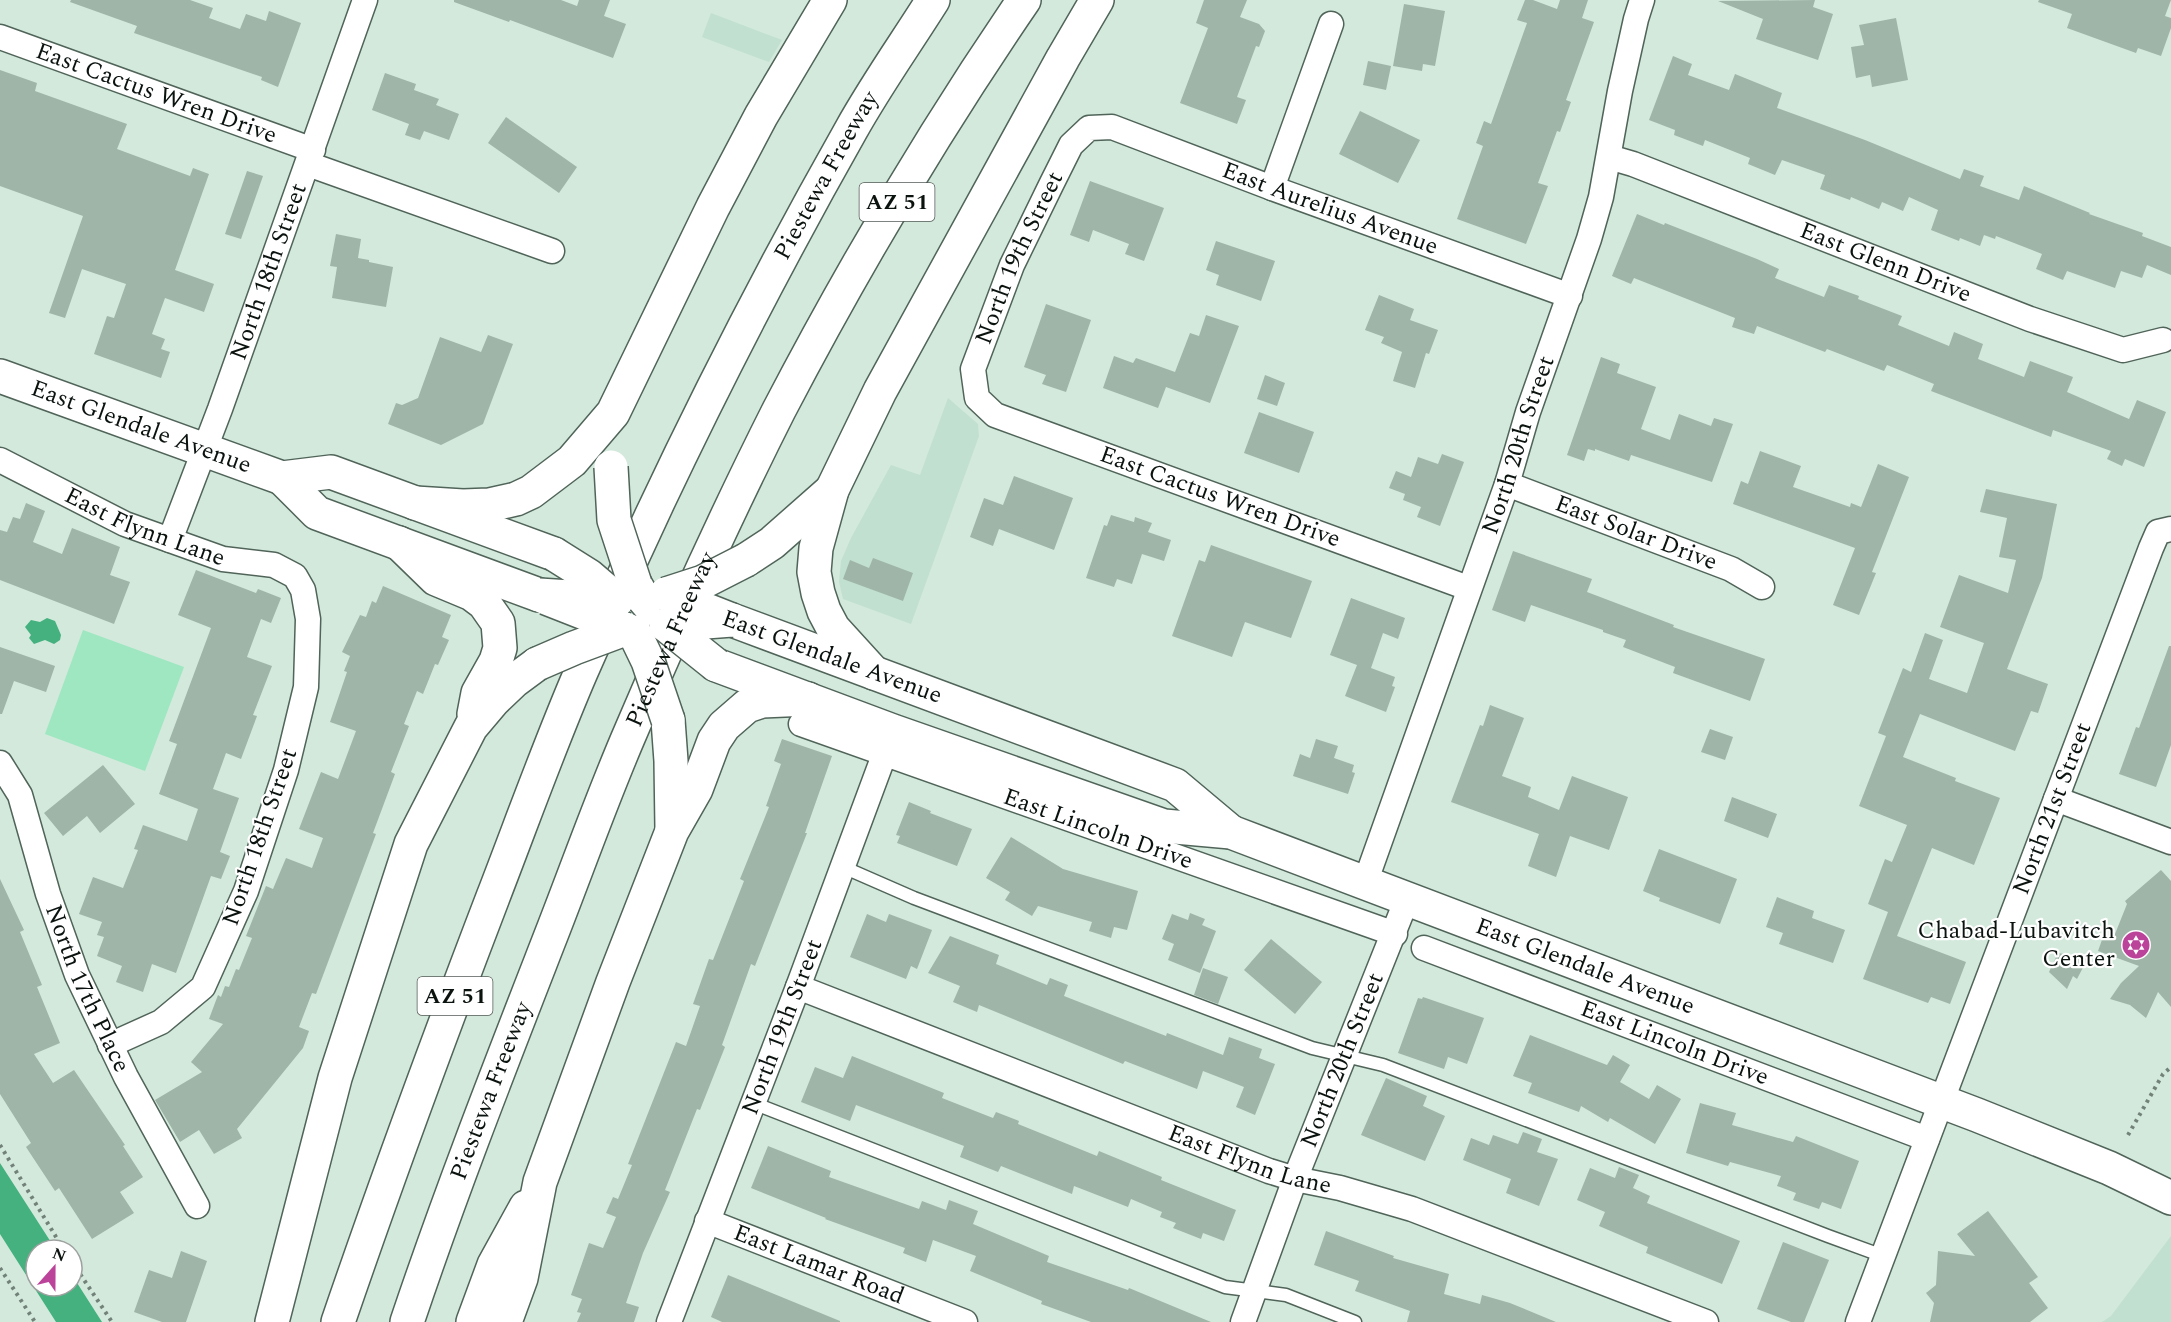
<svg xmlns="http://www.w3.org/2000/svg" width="2171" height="1322" viewBox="0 0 2171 1322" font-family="Spectral,serif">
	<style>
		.built { fill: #c1e0cf }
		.green { fill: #9ee7c0 }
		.water { fill: #44b17f }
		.building { fill: #9fb5a8 }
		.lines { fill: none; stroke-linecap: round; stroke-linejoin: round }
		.lane-casing { stroke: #506459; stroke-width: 15 }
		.street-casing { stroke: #506459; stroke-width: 27 }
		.secondary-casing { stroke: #506459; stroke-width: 36 }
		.highway-casing { stroke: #506459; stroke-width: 36 }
		.path { stroke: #728279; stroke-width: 4; stroke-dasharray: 3 4.5; stroke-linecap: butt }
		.lane { stroke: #fff; stroke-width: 12 }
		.street { stroke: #fff; stroke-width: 24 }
		.secondary { stroke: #fff; stroke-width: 33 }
		.highway { stroke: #fff; stroke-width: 33 }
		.secondary-bridge-casing { stroke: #506459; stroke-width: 36; stroke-linecap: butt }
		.highway-bridge-casing { stroke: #506459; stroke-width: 36; stroke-linecap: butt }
		.secondary-bridge { stroke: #fff; stroke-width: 33 }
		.highway-bridge { stroke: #fff; stroke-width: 33 }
		.labels { text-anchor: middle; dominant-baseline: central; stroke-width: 4.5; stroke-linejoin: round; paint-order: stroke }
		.shield { fill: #fff; stroke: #545a57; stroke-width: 1.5 }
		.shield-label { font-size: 22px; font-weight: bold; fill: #0b130f }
		.street-label { font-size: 24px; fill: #0b130f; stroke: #fff }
		.poi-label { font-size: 24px; fill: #0b130f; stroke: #fff; text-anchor: end }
	</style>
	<rect width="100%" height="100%" fill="#d2e9dc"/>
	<g class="built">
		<path d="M711 13 782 40 769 62 702 37Z"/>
		<path d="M948 398 978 424 979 436 911 624 843 599 839 582 841 561 851 538 891 465 920 475Z"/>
		<path d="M2171 1236V1322H2102L2111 1316Z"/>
	</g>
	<path class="green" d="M83 630 184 667 145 771 45 734Z"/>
	<g class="water">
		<path d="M47 618 55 621 61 635 60 640 54 644 45 640 34 644 29 638 31 635 25 627 31 620 40 622Z"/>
		<path d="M0 1163 56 1250H36V1286H72V1275L102 1322H56L0 1234Z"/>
	</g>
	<g class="building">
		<path d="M71 0H190L213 8 209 18 240 29 246 14 266 21 269 11 301 23 278 87 261 80 262 77 134 33 137 26 70 2Z"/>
		<path d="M454 0H561L577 6 579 0H610L604 16 626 24 613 58 510 20 509 22 454 2Z"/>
		<path d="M1204 0H1247L1240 17 1259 24 1265 31 1259 47 1256 46 1237 97 1246 100 1237 124 1180 103 1208 28 1196 23Z"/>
		<path d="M1525 0H1533L1557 9 1560 0H1588L1582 18 1594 22 1566 100 1571 102 1560 132 1557 131 1538 183 1548 186 1526 244 1457 219 1483 146 1476 143 1484 121 1491 124 1527 23 1517 20Z"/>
		<path d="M1815 0 1813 7 1833 14 1818 60 1756 39 1763 19 1718 1Z"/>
		<path d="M2039 0H2171L2165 16 2171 18V28L2161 56 2138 48 2136 53 2067 28 2072 14 2038 2Z"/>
		<path d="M1404 4 1445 11 1435 66 1423 64 1422 71 1393 66Z"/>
		<path d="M1896 18 1908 80 1872 87 1870 75 1856 78 1851 47 1864 45 1859 25Z"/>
		<path d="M1673 56 1692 64 1688 75 1729 90 1735 74 1782 93 1777 108 1865 140 1960 179 1964 169 1984 176 1980 186 2019 200 2024 186 2090 213 2089 214 2143 233 2142 236 2171 247V275L2147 265 2142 278 2121 271 2115 288 2067 271 2063 280 2036 269 2042 254 1996 236 1995 239 1984 235 1980 246 1960 238 1959 241 1931 230 1938 210 1909 197 1903 211 1882 202 1879 209 1851 197 1850 200 1820 189 1825 175 1782 160 1775 175 1748 164 1750 158 1705 140 1703 146 1674 135 1675 130 1649 120Z"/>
		<path d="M1368 61 1391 66 1386 90 1363 85Z"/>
		<path d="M0 70 37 83 35 91 127 124 117 149 190 176 193 168 209 174 175 270 214 284 204 312 165 298 152 334 165 339 161 349 170 352 161 378 94 354 107 316 114 318 126 284 82 269 65 318 49 313 83 216 0 186Z"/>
		<path d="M385 73 416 84 414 90 439 99 436 105 459 114 449 140 424 131 420 140 405 135 409 124 372 110Z"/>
		<path d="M1360 111 1420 140 1398 183 1339 154Z"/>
		<path d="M506 117 577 167 559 193 488 143Z"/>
		<path d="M247 171 263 176 241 239 225 234Z"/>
		<path d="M1090 181 1164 208 1144 261 1125 254 1129 244 1093 230 1089 242 1070 235Z"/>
		<path d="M1637 214 1664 225 1665 223 1757 259 1779 269 1775 278 1824 297 1829 285 1859 296 1858 299 1902 316 1898 325 1949 346 1954 332 1983 344 1978 359 2024 377 2030 361 2073 377 2067 392 2129 419 2137 400 2166 412 2144 467 2125 459 2122 466 2107 459 2111 451 2053 430 2051 437 1931 391 1934 384 1887 365 1884 371 1827 349 1825 352 1757 326 1754 334 1732 327 1735 318 1634 278 1631 284 1612 276Z"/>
		<path d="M336 234 361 239 358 258 369 260V262L393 267 386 307 332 298 337 267 330 266Z"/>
		<path d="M1216 241 1275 261 1261 301 1216 285 1219 275 1206 270Z"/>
		<path d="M1379 295 1414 309 1410 320 1438 330 1429 354 1426 353 1415 388 1393 381 1402 352 1381 343 1384 337 1365 330Z"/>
		<path d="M1046 304 1091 320 1066 392 1042 384 1046 375 1024 367Z"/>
		<path d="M1206 315 1239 326 1210 403 1166 387 1158 408 1103 388 1114 356 1133 363 1136 358 1175 372 1190 333 1199 336Z"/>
		<path d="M488 335 513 344 483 424 441 445 388 424 396 403 402 405 418 398 440 337 481 352Z"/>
		<path d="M1601 357 1620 364 1617 373 1656 387 1641 429 1670 440 1679 414 1711 426 1714 418 1733 424 1712 482 1631 455 1629 461 1595 449V451L1588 449 1584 461 1567 455Z"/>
		<path d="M1265 375 1285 383 1277 406 1257 399Z"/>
		<path d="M1259 412 1314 432 1299 473 1244 453Z"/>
		<path d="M1760 451 1801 466 1793 487 1850 507 1851 503 1861 507 1878 464 1909 477 1872 572 1876 573 1859 615 1833 605 1855 548 1733 504 1741 481 1748 484Z"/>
		<path d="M1442 454 1464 462 1440 526 1417 517 1421 507 1403 500 1405 494 1389 488 1396 471 1411 477 1418 457 1438 464Z"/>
		<path d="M1014 476 1073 498 1054 550 999 529 993 546 970 537 984 498 1003 505Z"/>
		<path d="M1986 489 2057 504 2042 578 2007 669 2048 684 2038 713 2031 711 2015 751 1920 714 1903 757 1956 778 1955 781 2000 798 1974 865 1932 848 1897 936 1966 962 1950 1004 1931 997 1928 1003 1863 979 1888 912 1868 904 1885 859 1892 862 1907 825 1859 806 1886 736 1878 733 1903 668 1911 672 1925 633 1943 640 1929 679 1967 693 1984 643 1940 627 1959 575 2008 593 2016 560 1999 557 2007 518 1980 512Z"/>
		<path d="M26 503 45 511 33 542 62 554 72 528 120 547 110 575 130 582 114 624 0 580V530L7 532 13 517 20 519Z"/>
		<path d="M1111 515 1134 522 1135 517 1152 523 1148 532 1171 540 1164 561 1142 554 1132 584 1117 579 1114 587 1086 578 1104 525 1107 526Z"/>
		<path d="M1211 545 1312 581 1291 638 1245 622 1232 657 1172 636 1199 560 1205 562Z"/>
		<path d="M1513 551 1592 579 1587 592 1674 625 1673 627 1765 659 1750 701 1673 673 1675 667 1623 647 1626 640 1603 632V630L1531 605 1525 622 1492 610Z"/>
		<path d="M873 558 913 573 903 601 843 579 850 560 869 568Z"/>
		<path d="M196 570 256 593 258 589 281 598 271 623 261 619 247 657 272 666 253 715 257 716 241 759 226 753 213 789 239 798 220 852 230 856 221 879 211 876 176 973 152 964 143 992 116 982 122 966 97 956 104 937 97 935 102 922 79 914 93 877 123 888 138 850 134 849 143 825 187 841 198 809 159 794 177 744 169 741 211 628 178 615Z"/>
		<path d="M383 586 451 615 442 637 449 640 438 665 435 664 423 694 417 691 404 724 409 726 391 772 395 774 373 833 376 834 316 994 312 993 299 1027 309 1031 303 1048 237 1129 242 1138 214 1154 199 1130 180 1142 155 1100 202 1072 191 1062 223 1024 209 1019 218 995 221 997 225 986 229 987 236 969 239 970 252 938 246 936 266 886 273 889 286 858 312 868 323 838 299 829 321 772 338 779 356 731 330 722 347 672 344 671 350 656 342 652 360 615 366 617 372 601 376 603Z"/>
		<path d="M1351 598 1405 618 1398 639 1383 633 1371 668 1395 677 1392 686 1395 687 1386 712 1345 696 1357 665 1330 655Z"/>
		<path d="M2169 646H2171V745L2156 787 2119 774 2136 727 2139 728Z"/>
		<path d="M0 647 55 666 46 692 14 681 2 714H0Z"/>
		<path d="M1490 705 1524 718 1502 776 1531 787 1528 797 1559 810 1572 776 1628 797 1609 850 1570 836 1556 877 1528 866 1539 834 1451 802 1480 725 1483 726Z"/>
		<path d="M1710 729 1733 737 1725 760 1701 752Z"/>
		<path d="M782 739 832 756 805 833H807L755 966 751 964 722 1045 725 1047 700 1110 697 1109 665 1190 670 1192 643 1253 626 1303 639 1307 634 1322H577L581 1313 577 1312 582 1299 571 1295 589 1243 603 1248 616 1217 606 1213 613 1197 618 1199 632 1165 628 1164 676 1042 686 1046 700 1006 693 1004 709 959 713 960 744 881 740 879 769 807 766 806 781 764 774 761Z"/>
		<path d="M1316 739 1338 746 1334 758 1354 765 1352 772 1355 773 1348 794 1293 776 1300 754 1310 758Z"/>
		<path d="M103 765 135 804 100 833 87 816 63 836 44 813Z"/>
		<path d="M1732 797 1777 814 1768 838 1724 821Z"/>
		<path d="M909 802 931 811 930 813 972 829 957 866 897 843 900 836 896 835Z"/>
		<path d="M1011 837 1063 869 1138 891 1127 930 1114 927 1111 938 1089 931 1092 922 1038 906 1032 916 1005 900 1010 892 986 878Z"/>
		<path d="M1659 849 1737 879 1720 924 1659 901 1660 898 1643 891Z"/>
		<path d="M2161 870 2171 881V1007L2158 992 2146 1018 2130 1005 2110 999 2121 983 2139 966 2098 951 2103 937 2113 939 2127 904 2125 901Z"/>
		<path d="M0 879 24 930 20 932 42 985 37 987 60 1043 34 1054 53 1083 74 1070 125 1145 123 1146 143 1177 120 1192 134 1213 92 1239 59 1188 55 1191 26 1147 31 1143 0 1094Z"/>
		<path d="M1777 897 1814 911 1812 918 1845 930 1833 963 1779 944 1783 933 1766 927Z"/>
		<path d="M1190 913 1205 919 1202 925 1216 931 1200 973 1168 960 1174 944 1162 939 1172 914 1188 920Z"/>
		<path d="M867 914 886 922 889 914 932 930 917 969 911 966 906 979 850 957Z"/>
		<path d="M950 936 999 955 996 964 1047 985 1050 978 1068 985 1064 996 1166 1036 1167 1033 1223 1055 1229 1037 1262 1049 1259 1058 1275 1064 1255 1115 1236 1107 1244 1087 1203 1071 1197 1089 1125 1061 1123 1064 979 1005 977 1012 953 1002 960 986 928 973Z"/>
		<path d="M1271 939 1322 982 1295 1014 1244 970Z"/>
		<path d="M2058 953 2088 958 2077 979 2073 976 2067 989 2049 972Z"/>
		<path d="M1203 968 1228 977 1218 1004 1194 995Z"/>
		<path d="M1423 997 1484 1018 1467 1064 1448 1057 1444 1069 1398 1053 1418 998 1422 999Z"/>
		<path d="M1530 1035 1607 1065 1613 1055 1630 1065 1620 1082 1649 1099 1657 1085 1681 1099 1655 1144 1610 1118 1608 1122 1581 1106 1579 1112 1528 1093 1532 1083 1513 1076Z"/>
		<path d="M852 1056 944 1093 942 1098 993 1118 996 1112 1019 1121 1018 1124 1097 1156 1099 1151 1162 1177 1161 1180 1236 1210 1224 1241 1203 1233 1201 1239 1173 1228 1176 1223 1160 1217 1162 1212 1131 1199 1128 1207 1074 1186 1072 1194 1001 1166 998 1172 960 1157 964 1146 856 1105 850 1121 801 1102 815 1067 843 1078Z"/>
		<path d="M1386 1078 1427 1096 1423 1106 1445 1116 1425 1161 1361 1135Z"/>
		<path d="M1700 1103 1736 1113 1732 1125 1793 1142 1796 1136 1859 1161 1841 1209 1822 1202 1819 1209 1793 1200 1796 1193 1777 1186 1781 1176 1730 1162 1728 1166 1686 1153Z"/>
		<path d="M1523 1132 1542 1139 1537 1152 1558 1159 1539 1206 1506 1193 1511 1179 1463 1160 1471 1138 1489 1145 1493 1135 1518 1144Z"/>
		<path d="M768 1146 831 1171 829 1177 919 1209 922 1201 946 1210 949 1200 978 1211 973 1224 1049 1256 1047 1262 1128 1290 1129 1288 1211 1322H1091L1041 1304 1042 1301 970 1271 976 1256 933 1240 926 1262 903 1253 905 1248 825 1219 826 1218 751 1188Z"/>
		<path d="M1619 1167 1639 1175 1633 1188 1650 1196 1647 1203 1740 1241 1722 1284 1646 1253 1648 1247 1599 1226 1605 1212 1577 1200 1590 1168 1615 1178Z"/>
		<path d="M1988 1211 2038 1277 2029 1283 2048 1308 2030 1322H1930L1934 1303 1926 1293 1936 1285 1938 1251 1975 1256 1957 1234Z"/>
		<path d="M1326 1231 1394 1256 1393 1258 1449 1274 1444 1294 1480 1304 1482 1295 1510 1303 1556 1322H1407L1410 1311 1355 1291 1359 1281 1314 1265Z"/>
		<path d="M1783 1242 1829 1260 1804 1322H1791L1757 1309Z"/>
		<path d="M181 1251 207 1261 186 1322H162L134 1312 149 1270 172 1278Z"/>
		<path d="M728 1275 840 1321V1322H722L711 1317Z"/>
	</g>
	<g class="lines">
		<g class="lane-casing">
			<g id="lane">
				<path d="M843 867 914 898 1312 1048 1383 1065 1828 1236 1883 1256"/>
				<path d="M753 1103 1225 1287 1286 1295 1355 1322"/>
			</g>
		</g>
		<g class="street-casing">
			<g id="street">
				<path id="s1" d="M0 37 313 150"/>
				<path id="s2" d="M1609 157 1633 164 2030 319 2123 350 2163 340"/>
				<path d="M308 164 552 251"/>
				<path d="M1272 188 1331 24"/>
				<path id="s3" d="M0 460 125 524 223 559 274 565 295 576 303 590 308 619 306 687 286 770 246 891 203 987 161 1022 110 1045"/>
				<path id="s4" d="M1507 484 1731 569 1762 587"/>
				<path id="s5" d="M170 540 220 409 365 0"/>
				<path id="s6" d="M1468 588 995 415 977 398 973 369 1012 265 1051 185 1071 145 1089 128 1112 127 1272 188 1570 296"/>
				<path id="s7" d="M801 724 1395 934"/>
				<path id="s8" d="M0 763 20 795 48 894 77 975 126 1077 197 1206"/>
				<path d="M2056 799 2171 842"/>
				<path id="s9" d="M1365 883 1507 484 1528 412 1589 239 1601 197 1620 91 1636 19 1642 0"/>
				<path id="s10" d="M1424 948 1927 1139"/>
				<path id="s11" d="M798 987 1269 1171 1295 1179 1340 1188 1412 1209 1706 1322"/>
				<path id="s12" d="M707 1221 965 1322"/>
				<path id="s13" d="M669 1322 798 987 893 731"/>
				<path id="s14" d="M1243 1322 1295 1179 1407 899"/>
				<path id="s15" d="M1858 1322 2151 548 2158 532 2171 529"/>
			</g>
		</g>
		<g class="secondary-casing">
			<g id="secondary">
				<path id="s16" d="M0 376 282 478 331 472 554 554"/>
				<path d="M282 478 317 513 539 595"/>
				<path d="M732 620 1175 785 1231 832"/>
				<path id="s17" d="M716 665 893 731 1164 826 1231 832 1977 1115 2109 1168 2171 1198"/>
			</g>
		</g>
		<g class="highway-casing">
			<g id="highway">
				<path d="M415 503 463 506 489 505 516 499 531 492 572 461 613 413 713 207 761 116 830 0"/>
				<path d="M399 543 436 579 472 594 484 603 498 623 500 648 496 661 478 693 474 714"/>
				<path d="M746 560 772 543 832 490"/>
				<path d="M635 584 643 598 666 625"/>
				<path d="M874 673 833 628 824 611 818 593 814 572 816 548 832 490 880 391 1063 58 1097 0"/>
				<path d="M668 720 671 761 672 829"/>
				<path d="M272 1322 335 1078 411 844 471 727 493 701 514 681 537 664"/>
				<path id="s18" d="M338 1322C387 1179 439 1038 493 897 522 822 549 746 581 672 661 487 752 305 851 130 876 85 906 43 933 0"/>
				<path id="s19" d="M407 1322C450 1194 499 1069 548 943 576 872 601 800 631 731 677 623 726 515 779 410 852 270 935 130 1024 0"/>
				<path d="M473 1322 494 1265 526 1207"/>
				<path d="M505 1322 521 1278 540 1182 613 982 672 831 696 789 714 741 724 726 747 706 762 701 808 699"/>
			</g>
		</g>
		<g class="path">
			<path d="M2128 1135 2163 1074 2171 1067"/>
			<path d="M0 1145 64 1250"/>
			<path d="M72 1262 112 1322"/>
			<path d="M0 1268 35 1322"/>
		</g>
		<use href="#lane" class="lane"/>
		<use href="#street" class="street"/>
		<use href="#secondary" class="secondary"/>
		<use href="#highway" class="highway"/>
		<g class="secondary-bridge-casing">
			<g id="secondary-bridge">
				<path d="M666 594 732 620"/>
				<path d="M546 598 625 629"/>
			</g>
		</g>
		<g class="highway-bridge-casing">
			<g id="highway-bridge">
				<path d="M611 467 614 520 635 584"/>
				<path d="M554 554 589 576 617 600"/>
				<path d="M666 594 703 582 746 560"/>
				<path d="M539 595 617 600"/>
				<path d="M666 625 732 620"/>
				<path d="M666 625 716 665"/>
				<path d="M634 632 648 661 668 720"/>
				<path d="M537 664 574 648 625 629"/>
			</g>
		</g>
		<use href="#secondary-bridge" class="secondary-bridge"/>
		<use href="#highway-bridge" class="highway-bridge"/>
	</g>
	<defs>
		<g id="synagogue-disc" transform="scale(1.5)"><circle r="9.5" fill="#bb449a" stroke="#fff"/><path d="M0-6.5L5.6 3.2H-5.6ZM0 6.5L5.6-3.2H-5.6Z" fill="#fff"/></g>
	</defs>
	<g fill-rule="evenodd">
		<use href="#synagogue-disc" x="2136" y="945"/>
	</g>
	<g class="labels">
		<g class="shield">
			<rect x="859.5" y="183" width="75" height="38" rx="4.5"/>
			<rect x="417.5" y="977" width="75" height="38" rx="4.5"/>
		</g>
		<g class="shield-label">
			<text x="897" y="202">AZ 51</text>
			<text x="455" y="996">AZ 51</text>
		</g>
		<g class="street-label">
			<text stroke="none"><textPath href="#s1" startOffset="166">East Cactus Wren Drive</textPath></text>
			<text stroke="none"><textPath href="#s18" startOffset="1248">Piestewa Freeway</textPath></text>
			<text stroke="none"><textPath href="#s6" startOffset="1083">East Aurelius Avenue</textPath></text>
			<text stroke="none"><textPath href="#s6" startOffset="678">North 19th Street</textPath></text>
			<text stroke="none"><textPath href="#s2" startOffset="296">East Glenn Drive</textPath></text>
			<text stroke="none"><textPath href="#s5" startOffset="286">North 18th Street</textPath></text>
			<text stroke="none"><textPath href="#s16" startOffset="150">East Glendale Avenue</textPath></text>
			<text stroke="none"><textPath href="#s9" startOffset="464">North 20th Street</textPath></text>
			<text transform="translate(1220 497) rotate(20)">East Cactus Wren Drive</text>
			<text stroke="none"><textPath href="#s3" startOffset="160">East Flynn Lane</textPath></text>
			<text stroke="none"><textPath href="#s4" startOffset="138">East Solar Drive</textPath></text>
			<text stroke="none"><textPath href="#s19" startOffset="732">Piestewa Freeway</textPath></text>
			<text transform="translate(832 657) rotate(20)">East Glendale Avenue</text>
			<text stroke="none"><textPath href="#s15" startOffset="549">North 21st Street</textPath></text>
			<text stroke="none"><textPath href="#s7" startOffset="315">East Lincoln Drive</textPath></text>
			<text transform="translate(260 837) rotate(-71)">North 18th Street</text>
			<text stroke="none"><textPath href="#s17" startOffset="922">East Glendale Avenue</textPath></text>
			<text stroke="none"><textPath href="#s8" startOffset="243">North 17th Place</textPath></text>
			<text stroke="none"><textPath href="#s13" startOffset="316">North 19th Street</textPath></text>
			<text stroke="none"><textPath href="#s10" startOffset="268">East Lincoln Drive</textPath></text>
			<text stroke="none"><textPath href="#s14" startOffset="280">North 20th Street</textPath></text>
			<text stroke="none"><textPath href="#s19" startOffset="246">Piestewa Freeway</textPath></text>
			<text stroke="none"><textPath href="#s11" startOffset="484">East Flynn Lane</textPath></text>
			<text stroke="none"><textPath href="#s12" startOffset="120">East Lamar Road</textPath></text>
		</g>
		<g class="poi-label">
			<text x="2115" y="931">Chabad-Lubavitch<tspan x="2115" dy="28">Center</tspan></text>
		</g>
	</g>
	<g transform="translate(54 1268) rotate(21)"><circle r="28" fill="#ffffff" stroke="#9da19f" stroke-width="1.5"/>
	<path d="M0-4.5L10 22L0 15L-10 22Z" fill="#bb449a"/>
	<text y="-9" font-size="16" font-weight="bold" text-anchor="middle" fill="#0b130f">N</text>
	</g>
</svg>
